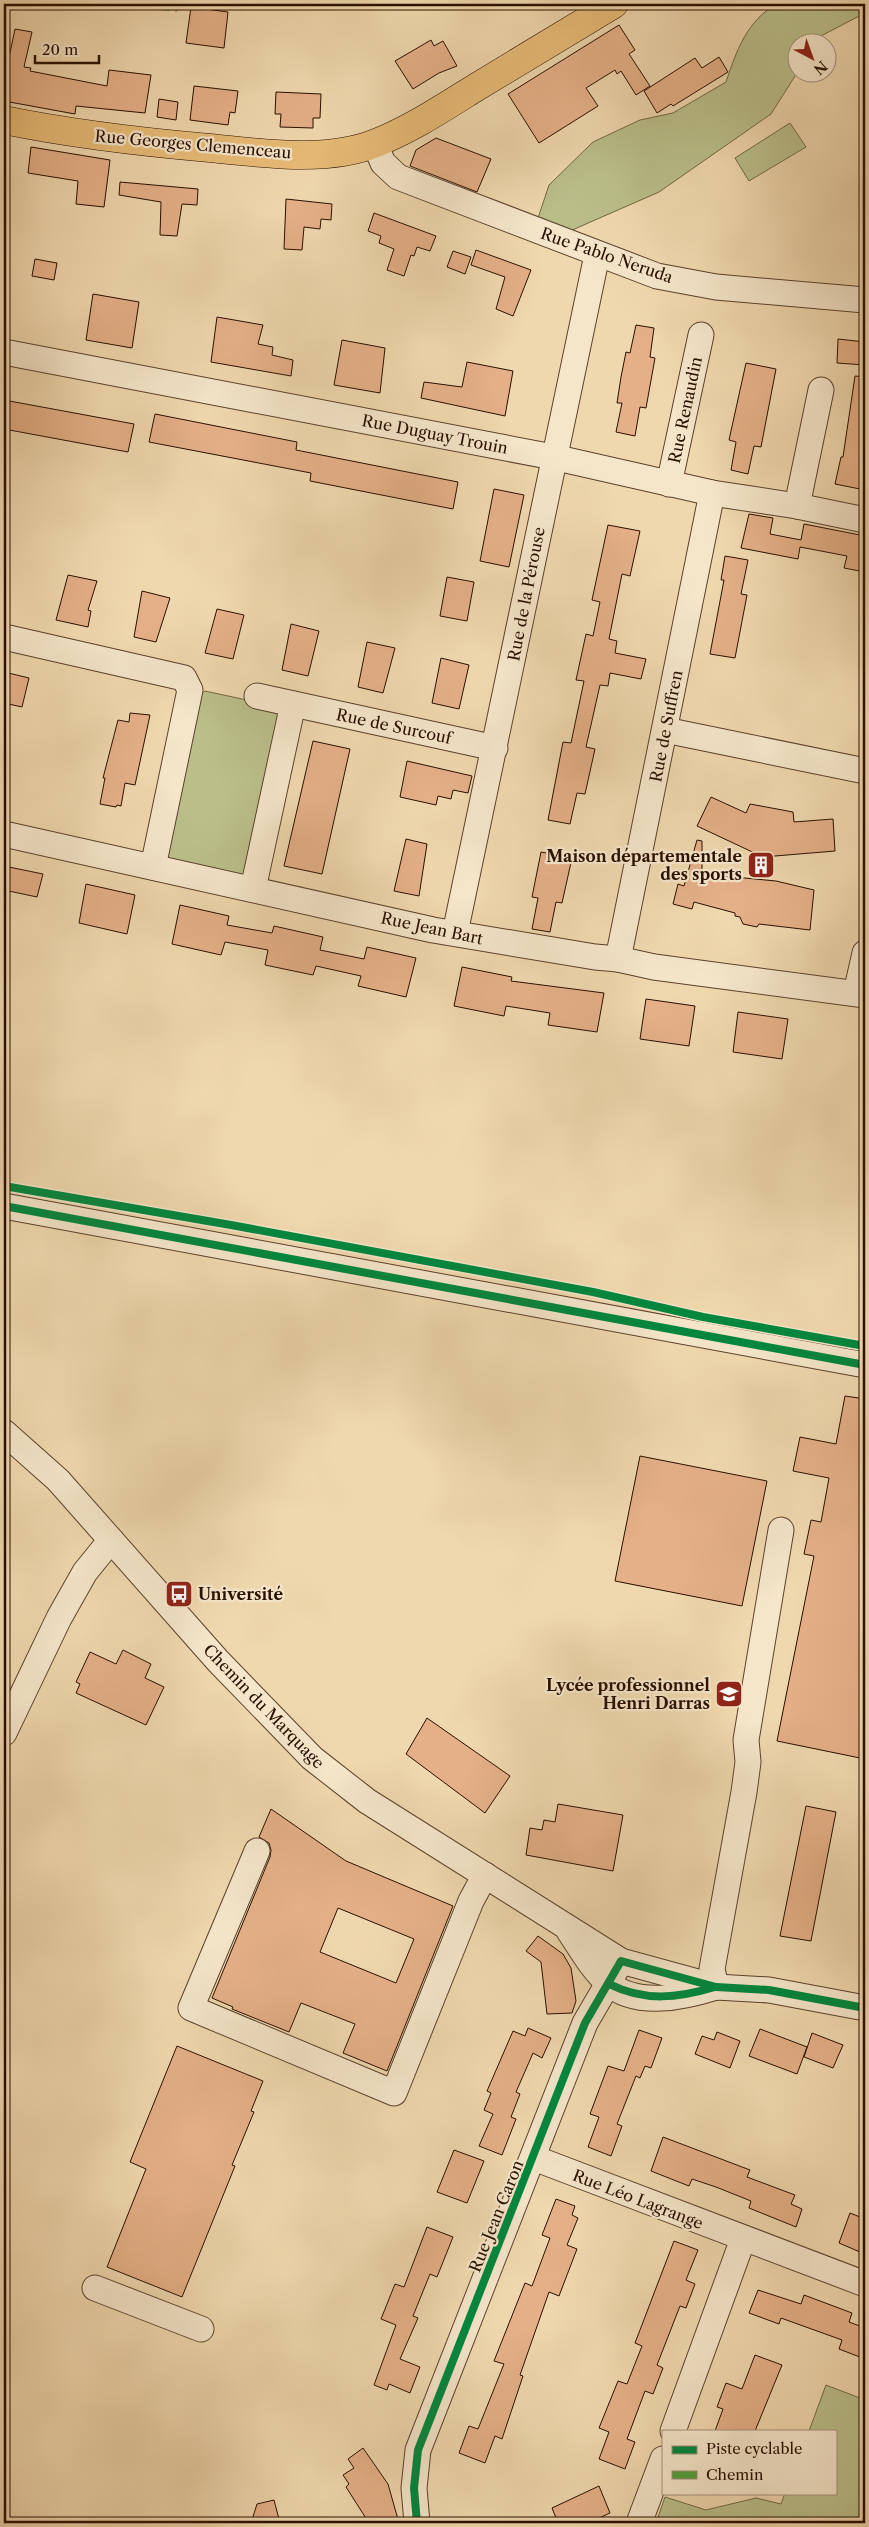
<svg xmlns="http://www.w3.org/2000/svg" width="869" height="2527" viewBox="0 0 869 2527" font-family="'Libre Caslon Text',serif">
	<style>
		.green { fill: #babf8a; stroke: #726745 }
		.building { fill: #e5b088; stroke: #290f00; fill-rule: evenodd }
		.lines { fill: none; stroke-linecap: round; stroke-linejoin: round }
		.minor-casing { stroke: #5b412c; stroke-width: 27 }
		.major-casing { stroke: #290f00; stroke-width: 29 }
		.minor { stroke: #f5e6ca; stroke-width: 25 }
		.major { stroke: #e8bc77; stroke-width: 28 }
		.quiet { stroke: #51a03c; stroke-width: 6; stroke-dasharray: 12 6; stroke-linecap: butt }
		.cycleway-casing { stroke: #f5e6ca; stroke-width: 11 }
		.cycleway { stroke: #00873e; stroke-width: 8 }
		.labels { text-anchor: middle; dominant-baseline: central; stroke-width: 4.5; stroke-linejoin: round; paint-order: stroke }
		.street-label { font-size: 16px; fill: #290f00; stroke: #f5e6ca }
		.poi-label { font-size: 16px; font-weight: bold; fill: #290f00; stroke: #f5e6ca; text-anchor: end }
	</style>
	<rect width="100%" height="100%" fill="#f0d8ae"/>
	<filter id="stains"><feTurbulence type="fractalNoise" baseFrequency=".004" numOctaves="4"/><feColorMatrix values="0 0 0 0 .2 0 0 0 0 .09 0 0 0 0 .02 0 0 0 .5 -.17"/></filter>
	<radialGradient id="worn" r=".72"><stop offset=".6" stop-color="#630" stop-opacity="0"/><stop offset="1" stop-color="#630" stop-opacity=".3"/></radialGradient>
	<g class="green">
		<path d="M777 4H865V13L819 37 815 42H796L797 73 771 114 659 192 570 231 537 221 549 185 593 142 640 120 673 113 726 82C736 52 747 20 777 4Z"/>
		<path d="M790 123 806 147 749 181 735 158Z"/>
		<path d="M205 691 279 707 286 717 252 870 239 877 170 862 163 853 196 699Z"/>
		<path d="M826 2385 865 2400V2523H656L665 2497 706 2510 756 2498 781 2504 785 2493H835V2431H809Z"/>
	</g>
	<g class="building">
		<path d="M191 7 228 12 224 48 186 43Z"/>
		<path d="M619 25 635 50 629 54 650 86 636 95 621 71 617 74 615 70 586 88 598 106 539 143 508 94Z"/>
		<path d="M15 29 32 32 24 67 31 68 30 71 107 86 109 70 151 75 145 113 76 106 75 114 4 101V81Z"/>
		<path d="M431 40 434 46 443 41 457 66 439 73 413 89 395 61Z"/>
		<path d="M719 57 728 72 673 106 671 104 657 113 644 91 695 58 702 68Z"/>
		<path d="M194 86 238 91 235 113 230 112 228 125 190 120Z"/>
		<path d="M276 92 321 94 320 118H313V128L280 127 281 114H275Z"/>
		<path d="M159 99 178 102 176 120 157 117Z"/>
		<path d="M436 138 491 159 477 192 410 166 416 150Z"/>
		<path d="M31 147 110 160 104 207 76 204 78 181 28 173Z"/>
		<path d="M120 182 198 189 197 205 182 204 177 236 160 235 161 202 119 195Z"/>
		<path d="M286 199 332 204 331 220 321 219 320 229 304 227 302 250 284 249Z"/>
		<path d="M374 213 436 236 430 251 417 247 414 256 411 255 404 276 387 270 394 249 379 243 381 236 368 231Z"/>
		<path d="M476 250 531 270 513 316 496 309 505 277 471 265Z"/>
		<path d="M453 251 471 257 465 274 447 267Z"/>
		<path d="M35 259 57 263 54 280 32 276Z"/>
		<path d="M93 294 139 302 132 348 86 340Z"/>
		<path d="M217 317 263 325 258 344 273 347 272 355 293 360 291 376 211 362Z"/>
		<path d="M636 325 654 328 650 357 655 358 646 408 640 407 635 436 616 432 622 403H617L621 377 626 352 630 353Z"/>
		<path d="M838 339 865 342V365L837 363Z"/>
		<path d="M342 340 385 348 380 393 334 385Z"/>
		<path d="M467 362 513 371 505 416 421 398 424 382 462 387Z"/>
		<path d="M746 363 776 369 761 447 754 446 748 474 731 470 736 442 729 440Z"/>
		<path d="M855 376 865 377V490L835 484 841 457H843Z"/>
		<path d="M4 400 134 424 128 452 4 429Z"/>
		<path d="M155 414 297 442 296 450 458 482 453 509 310 481 311 473 149 442Z"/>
		<path d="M494 489 524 495 509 567 480 561Z"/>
		<path d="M749 514 773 518 770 534 801 540 804 524 865 536 862 552 865 553V572L844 568 847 556 821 551 800 547 798 559 741 548Z"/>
		<path d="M608 525 640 531 630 576 622 574 609 639 617 641 615 653 646 659 641 679 610 673 608 686 600 685 586 747 595 749 585 794 577 793 570 824 548 820 563 742 571 743 584 681 576 680 586 634 593 636 600 602 592 600Z"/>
		<path d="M725 556 748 560 741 594 747 595 735 658 710 654 724 580H721Z"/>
		<path d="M68 575 97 581 88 610 91 611 88 627 56 620Z"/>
		<path d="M447 577 474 582 467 621 440 616Z"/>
		<path d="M142 591 170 598 156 642 134 637Z"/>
		<path d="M217 609 244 615 233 659 205 653Z"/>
		<path d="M291 624 319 631 308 676 282 670Z"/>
		<path d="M367 642 395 648 383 693 358 687Z"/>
		<path d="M441 658 469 665 459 709 432 703Z"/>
		<path d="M4 672 29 678 22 707 4 703Z"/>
		<path d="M130 713 150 715 135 785 125 783 121 806 117 805 116 807 100 804 105 778H103L118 720 129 722Z"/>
		<path d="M313 741 350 749 322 874 284 866Z"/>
		<path d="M407 761 472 776 468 793 453 790 451 799 438 796 436 805 400 797Z"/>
		<path d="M711 797 746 813 750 804 793 812 794 822 833 819 835 851 763 857 697 826Z"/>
		<path d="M406 839 427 844 419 896 394 891Z"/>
		<path d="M697 840 702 841V874L776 881 814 890 810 930 759 924 757 927 743 924 740 917 735 916V913L694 902 692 909 673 904 678 884 684 886Z"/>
		<path d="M541 852 572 858 562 903 556 902 550 932 532 929 538 898 532 897Z"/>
		<path d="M4 866 43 874 37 897 4 890Z"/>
		<path d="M86 884 135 895 127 934 79 923Z"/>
		<path d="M180 905 229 916 227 925 272 933 274 926 323 937 320 950 364 959 367 947 416 958 406 997 358 986 361 976 316 966 313 975 265 965 268 950 225 942 221 955 172 944Z"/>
		<path d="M462 967 512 977 511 981 604 993 597 1032 548 1025 550 1013 506 1006 504 1016 454 1006Z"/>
		<path d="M646 999 695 1006 689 1046 640 1039Z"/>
		<path d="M738 1012 788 1019 782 1059 733 1052Z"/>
		<path d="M845 1396 865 1399V1759L777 1741 814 1556 804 1554 811 1520 821 1522 829 1478 793 1471 800 1437 836 1444Z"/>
		<path d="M640 1456 767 1481 742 1606 615 1581Z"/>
		<path d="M123 1650 151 1664 145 1678 164 1687 146 1725 76 1693 80 1684 76 1682 90 1652 116 1664Z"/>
		<path d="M427 1718 510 1776 485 1813 406 1754Z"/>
		<path d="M558 1804 623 1815 613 1871 526 1855 530 1828 542 1830 544 1820 555 1822Z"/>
		<path d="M806 1806 836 1812 811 1941 780 1936Z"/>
		<path d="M271 1809 346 1861 453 1906 387 2071 343 2053 355 2024 301 2003 289 2032 232 2009 233 2007 212 1998 270 1857 271 1850 269 1843 259 1837ZM338 1908 414 1939 396 1983 320 1952Z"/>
		<path d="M538 1936 563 1954 571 1968 576 2001 572 2013 547 2014 541 1962 526 1951Z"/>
		<path d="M528 2028 551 2038 542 2058 533 2053 516 2092 520 2094 511 2117 516 2119 502 2155 479 2146 493 2114 484 2110 491 2093 487 2091 513 2031 525 2036Z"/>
		<path d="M760 2029 807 2047 797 2074 749 2056Z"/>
		<path d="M639 2030 662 2038 651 2068 645 2066 640 2078 636 2076 617 2124 622 2126 611 2156 588 2147 599 2117 590 2114 608 2066 624 2071Z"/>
		<path d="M717 2032 740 2041 730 2068 695 2054 702 2036 714 2040Z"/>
		<path d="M812 2033 843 2045 833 2068 804 2057Z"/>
		<path d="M177 2046 263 2081 251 2111 254 2112 232 2165 235 2166 182 2297 107 2267 146 2169 130 2162Z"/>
		<path d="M663 2137 750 2170 747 2177 795 2195 791 2204 802 2209 796 2227 749 2208 751 2201 716 2187 692 2179 689 2186 651 2171Z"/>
		<path d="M454 2150 484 2161 467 2203 437 2192Z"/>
		<path d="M556 2199 575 2206 572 2215 578 2218 567 2245 577 2249 559 2296 549 2292 520 2375 523 2376 502 2439 495 2436 485 2463 459 2453 469 2426 478 2429 504 2364 494 2361 525 2283 532 2286 550 2238 542 2235Z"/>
		<path d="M850 2213 865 2219V2239L860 2252 839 2243Z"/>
		<path d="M427 2227 453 2237 437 2277 430 2274 413 2316 418 2318 400 2359 420 2367 410 2393 389 2384 387 2390 374 2385 396 2325 381 2319 395 2284 404 2287Z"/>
		<path d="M674 2241 698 2250 686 2280 695 2284 686 2308 680 2306 657 2365 663 2368 653 2394 645 2391 627 2439 635 2442 625 2469 599 2459 609 2432 599 2428 618 2381 627 2384 642 2346 635 2343Z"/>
		<path d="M758 2290 801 2304 804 2295 852 2313 849 2322 865 2328V2359L839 2349 842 2340 781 2318 779 2324 749 2313Z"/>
		<path d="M755 2355 782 2365 755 2431H715L723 2409 717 2407 726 2383 742 2389Z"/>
		<path d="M363 2448 388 2484 399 2523H369L346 2487 349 2484 343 2475 354 2468 348 2459Z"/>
		<path d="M599 2486 610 2513 588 2523H558L552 2508Z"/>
		<path d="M274 2500 280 2523H251L257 2504Z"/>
	</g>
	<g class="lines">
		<g class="minor-casing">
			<g id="minor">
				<path d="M375 144 383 163 398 177 657 276 716 287 865 300"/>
				<path d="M4 352 553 457 712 493 797 506 865 520"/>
				<path d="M669 484 701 335"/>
				<path d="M797 506 821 390"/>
				<path d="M4 637 184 678 190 690 153 867"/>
				<path d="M257 696 495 748"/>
				<path d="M665 730 865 771"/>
				<path d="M4 834 433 930 595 957 618 959 654 967 865 995"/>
				<path d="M253 889 293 704"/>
				<path d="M455 933 597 255"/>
				<path d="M618 959 712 493"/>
				<path d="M856 993 865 953"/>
				<path d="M4 1206 865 1365"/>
				<path d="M4 1432 58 1480 218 1661 312 1758 367 1801 621 1961 716 1987 769 1990 865 2008"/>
				<path d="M4 1733 59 1618 85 1572 111 1540"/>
				<path d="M257 1851 191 2008 394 2093 471 1901 485 1875"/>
				<path d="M569 1931C581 1949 592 1969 608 1983 637 2008 684 1997 716 1987"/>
				<path d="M716 1987 712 1969 744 1792 748 1762 746 1740 781 1530"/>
				<path d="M534 2158 865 2284"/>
				<path d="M95 2288 201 2329"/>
				<path d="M673 2431 743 2239"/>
				<path d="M417 2523 414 2488 418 2450 585 2023 621 1961"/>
				<path d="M639 2523 663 2459"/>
			</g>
		</g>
		<g class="major-casing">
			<path id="major" d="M4 120C72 134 141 142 210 148 261 153 327 163 376 143 411 129 443 108 475 88 522 60 568 32 614 4"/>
		</g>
		<use href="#minor" class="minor"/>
		<use href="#major" class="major"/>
		<path class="quiet" d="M140 4 177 9"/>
		<g class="cycleway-casing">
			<g id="cycleway">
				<path d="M4 1186 231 1225 593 1292 703 1317 865 1346"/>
				<path d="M4 1206 865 1365"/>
				<path d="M609 1984C645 2002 678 1998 715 1987"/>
				<path d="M417 2523 414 2488 418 2450 585 2023 621 1961 716 1987 769 1990 865 2008"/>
			</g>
		</g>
		<use href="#cycleway" class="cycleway"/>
	</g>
	<defs>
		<g id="building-square" transform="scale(1.4375)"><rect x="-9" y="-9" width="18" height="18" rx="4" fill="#8f2418" stroke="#f5e6ca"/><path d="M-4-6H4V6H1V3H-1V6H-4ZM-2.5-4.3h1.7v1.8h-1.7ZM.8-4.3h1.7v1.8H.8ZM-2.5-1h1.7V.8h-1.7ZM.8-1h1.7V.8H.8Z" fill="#fff"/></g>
		<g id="bus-square" transform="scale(1.4375)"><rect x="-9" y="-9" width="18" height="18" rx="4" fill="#8f2418" stroke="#f5e6ca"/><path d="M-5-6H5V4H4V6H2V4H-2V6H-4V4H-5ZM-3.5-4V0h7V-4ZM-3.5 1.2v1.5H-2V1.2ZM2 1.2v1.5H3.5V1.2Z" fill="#fff"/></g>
		<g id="school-square" transform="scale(1.4375)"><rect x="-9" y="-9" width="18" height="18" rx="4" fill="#8f2418" stroke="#f5e6ca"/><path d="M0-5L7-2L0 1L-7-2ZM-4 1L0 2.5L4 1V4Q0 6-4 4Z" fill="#fff"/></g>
	</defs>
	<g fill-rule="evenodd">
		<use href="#building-square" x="761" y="865"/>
		<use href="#bus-square" x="179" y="1594"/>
		<use href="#school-square" x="729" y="1694"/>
	</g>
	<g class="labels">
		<g class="street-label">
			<text transform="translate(193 144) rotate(5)">Rue Georges Clemenceau</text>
			<text transform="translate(607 255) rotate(19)">Rue Pablo Neruda</text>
			<text transform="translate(685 410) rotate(-78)">Rue Renaudin</text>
			<text transform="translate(435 434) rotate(11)">Rue Duguay Trouin</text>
			<text transform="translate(526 594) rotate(-79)">Rue de la Pérouse</text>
			<text transform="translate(394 726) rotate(12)">Rue de Surcouf</text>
			<text transform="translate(666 726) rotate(-79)">Rue de Suffren</text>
			<text transform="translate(432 928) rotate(12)">Rue Jean Bart</text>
			<text transform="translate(264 1706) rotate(46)">Chemin du Marquage</text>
			<text transform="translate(638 2199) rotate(21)">Rue Léo Lagrange</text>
			<text transform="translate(496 2216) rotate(-68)">Rue Jean Caron</text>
		</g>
		<g class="poi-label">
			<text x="742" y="856">Maison départementale<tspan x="742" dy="18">des sports</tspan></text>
			<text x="198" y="1594" text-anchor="start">Université</text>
			<text x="710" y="1685">Lycée professionnel<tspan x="710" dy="18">Henri Darras</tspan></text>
		</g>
	</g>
	<rect width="869" height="2527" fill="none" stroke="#f0d8ae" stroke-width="20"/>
	<rect x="5" y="5" width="859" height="2517" fill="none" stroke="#290f00" stroke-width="2.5"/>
	<rect x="10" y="10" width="849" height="2507" fill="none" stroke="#290f00"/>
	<rect x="662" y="2430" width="175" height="65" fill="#f5e6ca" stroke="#a39079"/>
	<rect x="672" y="2446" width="25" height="8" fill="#00873e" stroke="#a39079"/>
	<text x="706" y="2454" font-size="15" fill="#290f00">Piste cyclable</text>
	<rect x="672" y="2471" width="25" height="8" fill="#51a03c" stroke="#a39079"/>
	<text x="706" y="2480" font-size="15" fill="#290f00">Chemin</text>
	<g transform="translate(812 58) rotate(139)"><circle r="24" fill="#f5e6ca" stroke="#a39079"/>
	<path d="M0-4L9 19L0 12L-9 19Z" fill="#8f2418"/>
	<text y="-8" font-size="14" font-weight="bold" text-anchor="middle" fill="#290f00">N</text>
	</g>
	<path d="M35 55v8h64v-8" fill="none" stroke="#290f00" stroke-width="2.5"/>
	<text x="42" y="55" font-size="15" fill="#290f00" stroke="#f5e6ca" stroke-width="4" paint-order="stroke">20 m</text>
	<rect width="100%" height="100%" filter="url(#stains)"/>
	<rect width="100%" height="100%" fill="url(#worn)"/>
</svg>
